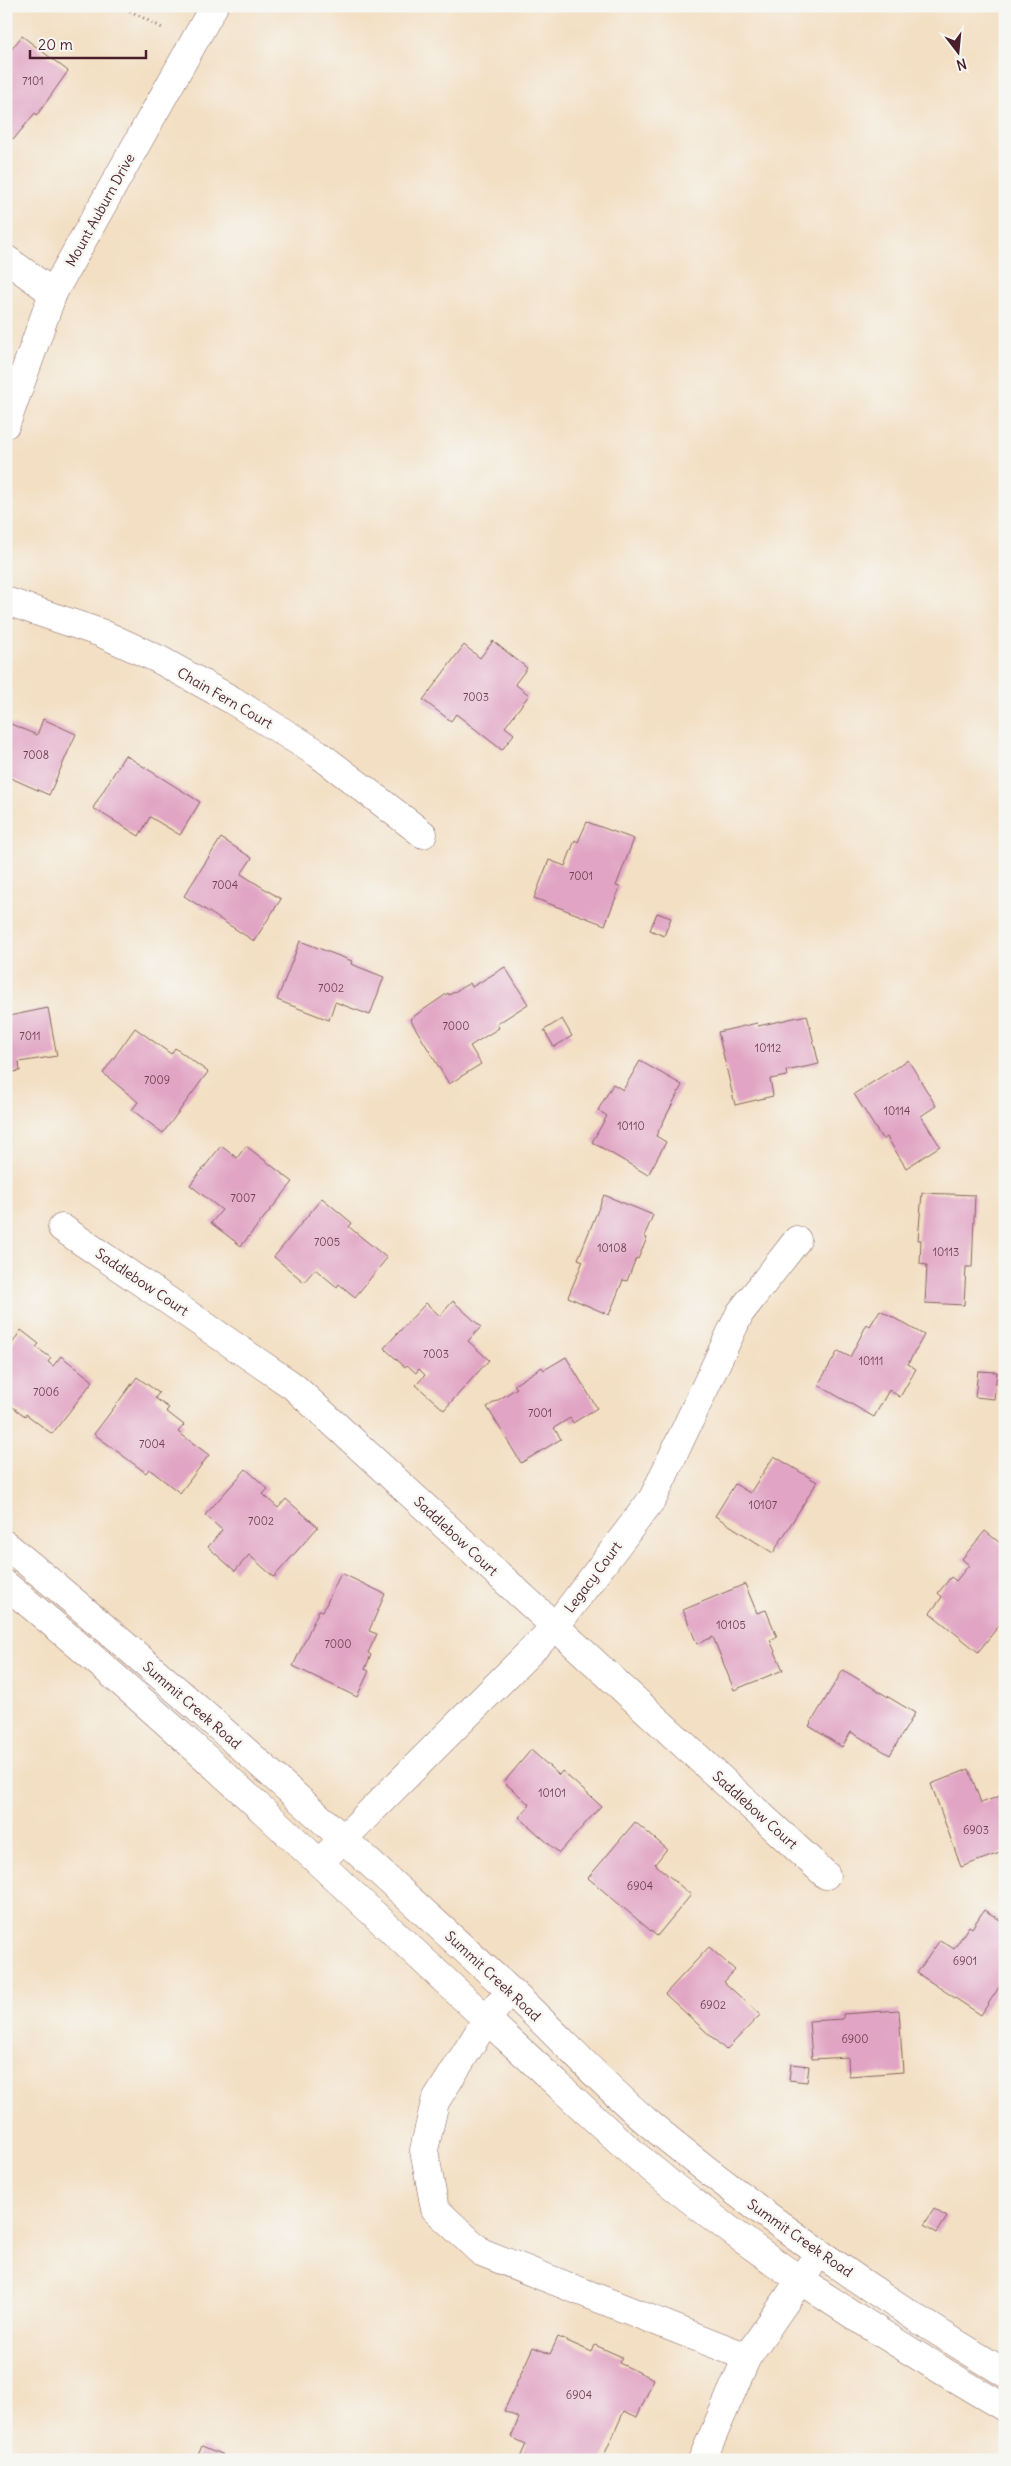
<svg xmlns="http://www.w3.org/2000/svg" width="1011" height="2466" viewBox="0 0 1011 2466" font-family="Delius,sans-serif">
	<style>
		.building { fill: #e1a4c4 }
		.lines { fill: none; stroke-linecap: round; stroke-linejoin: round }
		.minor-casing { stroke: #856260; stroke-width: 29 }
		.path { stroke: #856260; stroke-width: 3; stroke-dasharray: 1 4; stroke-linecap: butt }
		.minor { stroke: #fff; stroke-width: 28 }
		.labels { text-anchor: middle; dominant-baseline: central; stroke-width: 5; stroke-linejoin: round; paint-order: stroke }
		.number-label { font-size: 11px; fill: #704051 }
		.street-label { font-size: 14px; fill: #4a1f2b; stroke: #f6f6f2 }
	</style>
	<rect width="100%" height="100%" fill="#f6f6f2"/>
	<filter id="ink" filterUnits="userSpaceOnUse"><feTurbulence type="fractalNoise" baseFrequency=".02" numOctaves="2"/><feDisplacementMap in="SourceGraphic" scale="10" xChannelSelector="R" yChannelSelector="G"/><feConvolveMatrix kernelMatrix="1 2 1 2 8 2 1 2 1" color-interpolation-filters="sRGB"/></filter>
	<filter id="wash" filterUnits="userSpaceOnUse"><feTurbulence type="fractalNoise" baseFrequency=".0096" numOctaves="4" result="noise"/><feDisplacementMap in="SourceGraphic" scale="20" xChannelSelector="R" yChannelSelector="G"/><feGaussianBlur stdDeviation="1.12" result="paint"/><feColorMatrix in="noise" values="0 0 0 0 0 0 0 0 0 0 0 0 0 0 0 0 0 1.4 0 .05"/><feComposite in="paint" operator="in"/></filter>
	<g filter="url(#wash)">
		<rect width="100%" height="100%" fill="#f3dfc3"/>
		<g id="blocks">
			<g class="building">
				<path d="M22 36 68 71 37 115 35 113 14 139 6 133V56Z"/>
				<path d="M493 641 527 668 515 684 529 695 505 727 514 734 502 750 456 714 451 721 423 700 464 645 480 658Z"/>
				<path d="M43 719 76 734 49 795 6 776V722L37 735Z"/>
				<path d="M125 755 200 802 180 835 150 817 139 836 93 808Z"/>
				<path d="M587 822 634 839 616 886 620 887 605 925 534 898 549 860 565 866 575 840 578 842Z"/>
				<path d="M221 838 252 858 241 874 281 899 254 941 184 896Z"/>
				<path d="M657 913 671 918 664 936 650 930Z"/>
				<path d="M300 941 352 961 351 964 384 977 370 1015 335 1002 329 1020 277 1000Z"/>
				<path d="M505 967 528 1004 497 1024 499 1028 470 1046 481 1064 449 1084 410 1019 448 993 449 995 470 983 472 987Z"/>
				<path d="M48 1008 57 1056 19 1062 20 1071 6 1073V1011L9 1016Z"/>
				<path d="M807 1015 819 1064 786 1071 787 1076 770 1079 773 1096 735 1105 718 1032 757 1023 758 1026Z"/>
				<path d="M562 1019 572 1036 554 1047 544 1030Z"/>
				<path d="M135 1028 171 1054 175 1048 208 1072 163 1133 132 1110 138 1102 103 1073Z"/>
				<path d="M908 1060 936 1106 921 1116 940 1146 906 1168 887 1137 883 1140 854 1094Z"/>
				<path d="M640 1061 682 1085 656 1136 666 1142 648 1175 592 1142 607 1116 598 1110 613 1084 623 1090Z"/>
				<path d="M221 1146 237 1158 246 1146 293 1182 241 1246 211 1223 222 1210 190 1185Z"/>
				<path d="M922 1193 975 1195 972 1267H966L964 1305 925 1303 927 1265 920 1264 921 1240H918Z"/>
				<path d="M604 1195 653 1215 644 1237 647 1238 638 1259 636 1258 627 1281 623 1280 609 1315 568 1297 583 1261 578 1259Z"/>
				<path d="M322 1198 352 1223 349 1227 387 1258 355 1297 339 1284 337 1287 315 1269 304 1282 274 1257Z"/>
				<path d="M453 1301 481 1327 468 1341 489 1360 444 1410 416 1385 425 1375 419 1369 416 1373 407 1365 405 1367 384 1348 426 1303 440 1316Z"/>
				<path d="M880 1310 924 1335 908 1364 916 1369 900 1397 889 1390 874 1417 818 1385 838 1351 850 1357 867 1324 870 1326Z"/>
				<path d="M21 1330 39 1344 36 1347 51 1358 48 1362 53 1366 61 1356 93 1381 52 1434 26 1414 25 1416 6 1402V1353Z"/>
				<path d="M566 1357 597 1408 573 1423 570 1418 554 1428 561 1439 521 1463 487 1407 517 1388 514 1385 542 1367 544 1370Z"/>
				<path d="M978 1371 997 1372 994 1399 975 1397Z"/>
				<path d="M137 1377 159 1393 155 1398 169 1408 166 1411 184 1425 178 1432 209 1455 180 1493 149 1469 146 1473 94 1434Z"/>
				<path d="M774 1456 817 1482 773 1553 715 1516 735 1484 750 1493Z"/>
				<path d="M246 1469 268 1489 263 1494 278 1508 286 1499 318 1527 274 1577 249 1555 235 1571 208 1547 222 1530 205 1515Z"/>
				<path d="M985 1531 1005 1547V1618L978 1652 930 1613 942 1597 938 1593 951 1577 956 1581 969 1565 962 1559Z"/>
				<path d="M341 1573 385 1594 369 1631 377 1634 368 1653 371 1655 365 1669 369 1671 357 1697 293 1666 319 1610 323 1611Z"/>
				<path d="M745 1584 757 1613 766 1610 777 1637 770 1640 783 1670 734 1690 713 1637 697 1644 683 1610Z"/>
				<path d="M843 1670 915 1713 890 1755 851 1732 842 1747 809 1726Z"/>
				<path d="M531 1750 559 1775 562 1771 601 1806 559 1853 519 1817 530 1805 504 1782Z"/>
				<path d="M969 1769 981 1803 1000 1796 1005 1808V1851L961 1867 931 1784Z"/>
				<path d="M635 1822 667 1849 655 1864 691 1895 657 1936 588 1878Z"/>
				<path d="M984 1910 1005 1923V1973L1000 1979 1003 1981 981 2015 917 1973 940 1940 954 1949 969 1926 972 1928Z"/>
				<path d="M709 1947 735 1970 724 1982 760 2015 726 2050 665 1994Z"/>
				<path d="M899 2010 903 2072 849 2076 848 2057 812 2059 809 2021 843 2019V2014Z"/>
				<path d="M791 2064 809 2066 807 2082 789 2080Z"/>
				<path d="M934 2209 947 2217 937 2233 924 2225Z"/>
				<path d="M558 2337 592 2352 595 2345 622 2357 619 2363 654 2379 637 2417 624 2411 602 2460H519L526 2444 511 2437 519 2418 504 2411 533 2347 550 2354Z"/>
				<path d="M202 2446 223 2455 220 2460H196Z"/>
			</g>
		</g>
	</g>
	<g filter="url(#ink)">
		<use href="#blocks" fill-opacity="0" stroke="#856260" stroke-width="1"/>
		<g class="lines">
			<g class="minor-casing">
				<g id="minor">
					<path d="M6 259 53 293"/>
					<path d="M6 424 53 293 214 6"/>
					<path d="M6 601 101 633 160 660 232 700 317 753 423 834"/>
					<path d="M62 1228 293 1386 826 1875"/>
					<path d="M6 1545C178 1686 341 1837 505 1986 555 2031 600 2083 652 2126 763 2217 881 2299 1005 2373"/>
					<path d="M6 1585C182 1728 343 1887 509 2040 553 2079 595 2121 639 2158 752 2254 877 2333 1005 2408"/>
					<path d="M330 1852 555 1627 653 1498 740 1313 797 1240"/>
					<path d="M498 2005 487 2019 435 2102 424 2150 435 2209 481 2252 747 2357 810 2266"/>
					<path d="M702 2460 747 2357"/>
				</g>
			</g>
			<path class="path" d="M121 6 164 29"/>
			<use href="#minor" class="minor"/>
		</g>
	</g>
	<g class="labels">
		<g class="number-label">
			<text x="33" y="81">7101</text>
			<text x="476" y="697">7003</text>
			<text x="36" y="755">7008</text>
			<text x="581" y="876">7001</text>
			<text x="225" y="885">7004</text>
			<text x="331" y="988">7002</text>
			<text x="456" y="1026">7000</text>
			<text x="30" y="1036">7011</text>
			<text x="768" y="1048">10112</text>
			<text x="157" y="1080">7009</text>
			<text x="897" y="1111">10114</text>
			<text x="631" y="1126">10110</text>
			<text x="243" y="1198">7007</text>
			<text x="327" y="1242">7005</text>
			<text x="612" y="1248">10108</text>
			<text x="946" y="1252">10113</text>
			<text x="436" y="1354">7003</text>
			<text x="871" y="1361">10111</text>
			<text x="46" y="1392">7006</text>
			<text x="540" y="1413">7001</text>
			<text x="152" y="1444">7004</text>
			<text x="763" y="1505">10107</text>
			<text x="261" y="1521">7002</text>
			<text x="731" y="1625">10105</text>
			<text x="338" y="1644">7000</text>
			<text x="552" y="1793">10101</text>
			<text x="976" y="1830">6903</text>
			<text x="640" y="1886">6904</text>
			<text x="965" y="1961">6901</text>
			<text x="713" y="2005">6902</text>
			<text x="855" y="2039">6900</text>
			<text x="579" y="2395">6904</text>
		</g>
		<g class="street-label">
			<text transform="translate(100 210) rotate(-61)">Mount Auburn Drive</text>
			<text transform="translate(225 698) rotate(30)">Chain Fern Court</text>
			<text transform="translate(142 1282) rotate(34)">Saddlebow Court</text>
			<text transform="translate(456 1536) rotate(43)">Saddlebow Court</text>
			<text transform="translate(593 1577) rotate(-53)">Legacy Court</text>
			<text transform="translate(192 1705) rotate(41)">Summit Creek Road</text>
			<text transform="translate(755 1810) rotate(42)">Saddlebow Court</text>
			<text transform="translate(493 1976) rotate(43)">Summit Creek Road</text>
			<text transform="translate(800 2238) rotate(35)">Summit Creek Road</text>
		</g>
	</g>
	<rect width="1011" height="2466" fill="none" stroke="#f6f6f2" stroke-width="25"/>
	<g transform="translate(958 52) rotate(164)" stroke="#f6f6f2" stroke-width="4" paint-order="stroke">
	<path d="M0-4L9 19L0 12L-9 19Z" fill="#4a1f2b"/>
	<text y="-8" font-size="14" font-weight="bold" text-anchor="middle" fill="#4a1f2b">N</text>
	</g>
	<path d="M30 50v8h116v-8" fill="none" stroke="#4a1f2b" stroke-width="2.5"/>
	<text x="38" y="50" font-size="15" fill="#4a1f2b" stroke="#f6f6f2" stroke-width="4" paint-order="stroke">20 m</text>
</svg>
